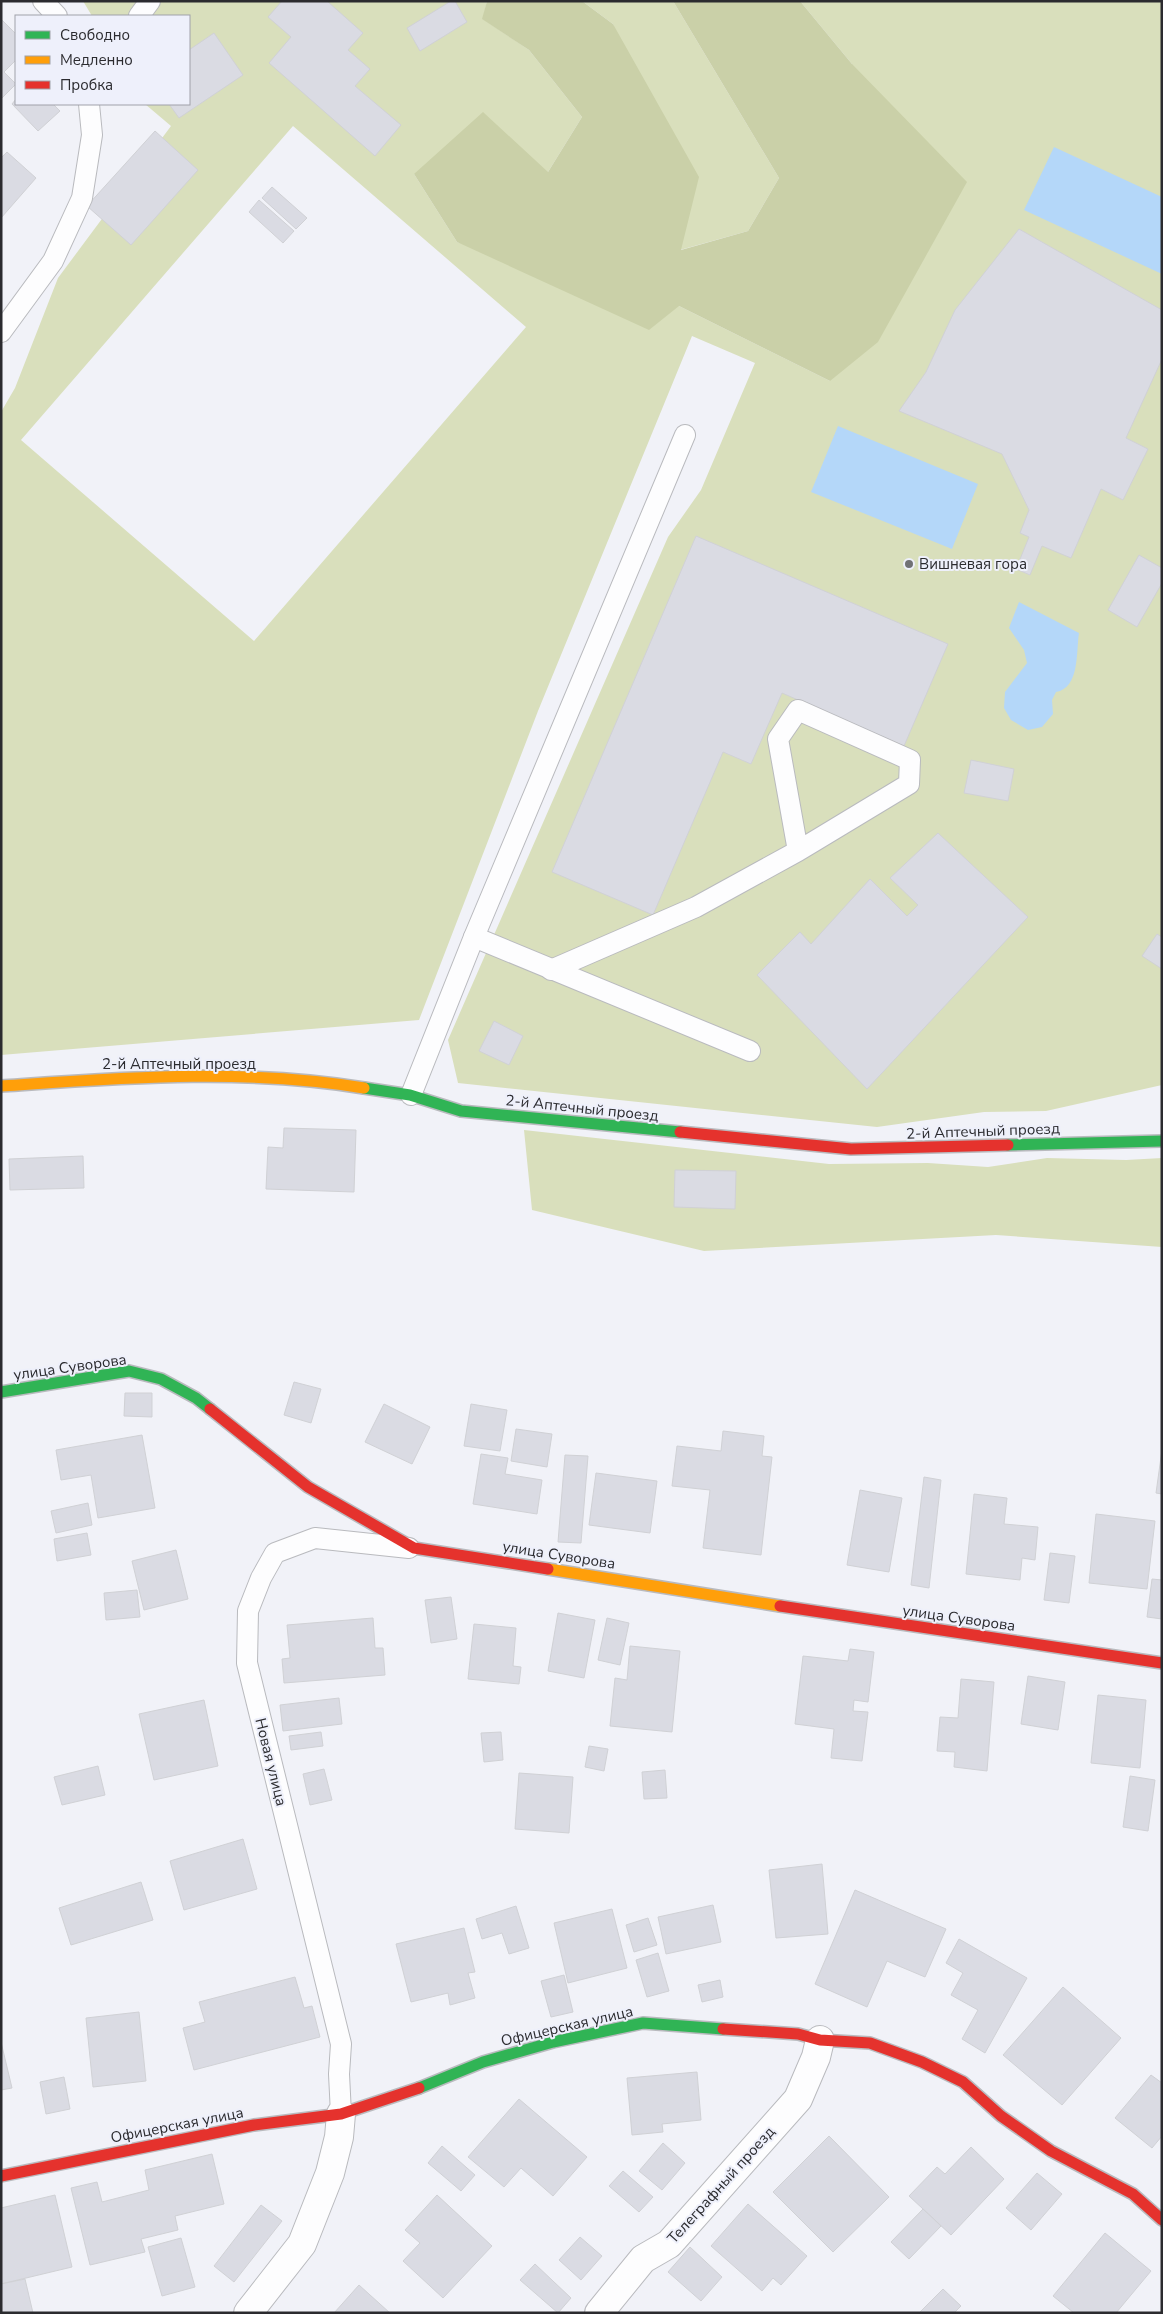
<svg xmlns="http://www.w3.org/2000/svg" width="1163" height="2314" viewBox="0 0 1163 2314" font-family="'Nunito Sans',sans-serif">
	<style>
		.green { fill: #d9dfbc; fill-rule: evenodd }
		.forest { fill: #cad0a8 }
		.water { fill: #b4d7f9 }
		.building { fill: #dadbe3; stroke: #d0d1d5 }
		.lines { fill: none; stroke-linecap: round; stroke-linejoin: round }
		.lane-casing { stroke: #b9babe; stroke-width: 22 }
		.street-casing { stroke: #b9babe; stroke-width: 30 }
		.fast-casing { stroke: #b9babe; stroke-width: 14 }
		.slow-casing { stroke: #b9babe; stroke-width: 14 }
		.jam-casing { stroke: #b9babe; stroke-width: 14 }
		.lane { stroke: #fdfdfe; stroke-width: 20 }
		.street { stroke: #fdfdfe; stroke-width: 28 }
		.fast { stroke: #30b455; stroke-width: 11 }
		.slow { stroke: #ff9f0a; stroke-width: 11 }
		.jam { stroke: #e5322d; stroke-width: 11 }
		.poi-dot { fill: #707175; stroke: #eef0fb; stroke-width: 2 }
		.labels { text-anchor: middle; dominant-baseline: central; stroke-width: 4; stroke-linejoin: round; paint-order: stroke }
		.poi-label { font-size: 15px; fill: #2b2b2f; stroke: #eef0fb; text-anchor: start }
		.street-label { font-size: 15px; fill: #2b2b2f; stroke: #eef0fb }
	</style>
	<rect width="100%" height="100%" fill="#f1f2f8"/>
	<g class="green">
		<path d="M83 1H487L483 19 529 50 582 117 548 172 414 174 457 242 679 306 830 381 852 64 800 1H1162V1085L1046 1111 984 1112 877 1127 458 1083 448 1040 668 537 701 490 755 363 692 336 538 711 419 1020 1 1055V412L15 388 58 278 171 126 145 104H189V16H92ZM293 126 526 327 254 641 21 440Z"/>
		<path d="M582 1H673L779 178 748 231 680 250 613 24Z"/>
		<path d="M524 1130 829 1164 928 1163 988 1167 1047 1158 1126 1160 1162 1158V1247L996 1235 704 1251 532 1210Z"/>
	</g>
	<path class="forest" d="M487 1H582L613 24 699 177 681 250 748 231 779 178 673 1H800L852 64 967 182 878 342 830 381 679 306 649 330 457 242 414 174 483 112 548 172 582 117 529 50 482 19Z"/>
	<g class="water">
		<path d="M1054 147 1162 197V274L1024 210Z"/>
		<path d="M838 426 978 484 952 549 811 492Z"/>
		<path d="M1019 602 1079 633C1076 652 1080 688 1056 692L1052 700 1053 714 1042 727 1028 730 1011 720 1004 708 1005 692 1027 663 1024 650 1009 628Z"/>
	</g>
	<g class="building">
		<path d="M282 1H327L363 33 348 50 370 69 355 86 401 125 375 156 269 63 291 37 268 17Z"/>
		<path d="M451 1H455L467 22 420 51 407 28Z"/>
		<path d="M1 19 16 34V60L4 72 16 84 1 99Z"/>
		<path d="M214 33 243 75 179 118 169 104H189V50Z"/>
		<path d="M16 99V104H53L60 111 38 131 12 104Z"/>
		<path d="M155 131 198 170 131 245 87 206Z"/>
		<path d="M7 152 36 178 1 218V158Z"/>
		<path d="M272 187 307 218 296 229 262 198Z"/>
		<path d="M259 200 294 231 283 243 249 212Z"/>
		<path d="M1019 229 1162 310V359L1126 438 1148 449 1123 500 1101 489 1071 558 1042 546 1030 575 1016 569 1029 537 1020 533 1029 510 1002 454 899 411 926 372 955 310Z"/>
		<path d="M696 536 948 644 904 746 782 693 751 764 723 752 653 915 552 872Z"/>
		<path d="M1139 555 1162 568V583L1137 627 1108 610Z"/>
		<path d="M971 760 1014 769 1008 801 964 793Z"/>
		<path d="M938 833 1028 917 867 1089 757 975 800 932 811 944 870 879 907 916 918 905 890 878Z"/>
		<path d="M1157 934 1162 937V969L1142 956Z"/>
		<path d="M494 1021 523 1036 509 1065 479 1051Z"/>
		<path d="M284 1128 356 1130 354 1192 266 1189 268 1147 283 1148Z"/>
		<path d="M83 1156 84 1188 10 1190 9 1159Z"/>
		<path d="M675 1170 736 1171 735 1209 674 1207Z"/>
		<path d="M294 1382 321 1389 311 1423 284 1415Z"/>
		<path d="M125 1393H152V1417L124 1416Z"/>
		<path d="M384 1404 430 1427 412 1464 365 1442Z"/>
		<path d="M471 1404 507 1410 500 1451 464 1446Z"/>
		<path d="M516 1429 552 1434 547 1467 511 1461Z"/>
		<path d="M723 1431 764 1436 762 1456 772 1457 761 1555 703 1548 710 1490 672 1486 677 1446 721 1451Z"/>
		<path d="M142 1435 155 1508 98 1518 91 1475 61 1480 56 1450Z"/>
		<path d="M1162 1450V1494L1156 1493Z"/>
		<path d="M481 1454 508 1458 505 1474 542 1480 537 1514 473 1504Z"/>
		<path d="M565 1455 588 1456 581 1543 558 1542Z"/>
		<path d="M596 1473 657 1481 650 1533 589 1525Z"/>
		<path d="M924 1477 941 1480 929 1588 911 1585Z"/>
		<path d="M860 1490 902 1498 889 1572 847 1565Z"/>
		<path d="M974 1494 1007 1498 1004 1524 1038 1527 1035 1560 1022 1558 1020 1580 966 1574Z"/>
		<path d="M88 1503 92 1525 56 1533 51 1511Z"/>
		<path d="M1096 1514 1155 1521 1147 1589 1089 1583Z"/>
		<path d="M87 1533 91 1555 57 1561 54 1539Z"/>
		<path d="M176 1550 188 1599 144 1610 132 1561Z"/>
		<path d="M1050 1553 1075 1556 1069 1603 1044 1600Z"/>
		<path d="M1152 1579 1162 1580V1619L1147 1617Z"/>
		<path d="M137 1590 140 1617 106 1620 104 1593Z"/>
		<path d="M451 1597 457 1639 431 1643 425 1600Z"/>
		<path d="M558 1613 595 1620 584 1678 548 1671Z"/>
		<path d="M373 1618 375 1648H383L385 1675 284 1683 282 1659 290 1658 287 1625Z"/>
		<path d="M607 1618 629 1623 620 1665 598 1660Z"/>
		<path d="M474 1624 516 1628 513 1666 521 1667 519 1684 468 1679Z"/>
		<path d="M630 1646 680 1651 672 1732 610 1726 615 1678 627 1680Z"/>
		<path d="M850 1649 874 1652 868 1702 854 1700 853 1711 868 1712 862 1761 831 1758 834 1729 795 1724 803 1656 848 1661Z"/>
		<path d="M1028 1676 1065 1682 1058 1730 1021 1724Z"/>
		<path d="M961 1679 994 1682 987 1771 954 1767 955 1752 937 1751 940 1717 958 1718Z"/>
		<path d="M1098 1695 1146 1700 1140 1768 1091 1763Z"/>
		<path d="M339 1698 342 1724 283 1731 280 1705Z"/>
		<path d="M204 1700 218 1766 154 1780 139 1714Z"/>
		<path d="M321 1732 323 1746 291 1750 289 1736Z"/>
		<path d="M501 1732 503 1760 484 1762 481 1733Z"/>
		<path d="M589 1746 608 1749 604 1771 585 1767Z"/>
		<path d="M98 1766 105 1795 62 1805 54 1777Z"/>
		<path d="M324 1769 332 1800 310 1805 303 1774Z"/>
		<path d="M665 1770 667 1798 644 1799 642 1772Z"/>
		<path d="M519 1773 573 1777 569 1833 515 1829Z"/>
		<path d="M1130 1776 1155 1780 1148 1831 1123 1827Z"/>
		<path d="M243 1839 257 1889 184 1910 170 1861Z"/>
		<path d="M822 1864 828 1934 776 1938 769 1870Z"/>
		<path d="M141 1882 153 1920 71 1945 59 1908Z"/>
		<path d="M855 1890 946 1929 925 1977 887 1961 867 2007 815 1984Z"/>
		<path d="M713 1905 721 1942 666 1954 658 1917Z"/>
		<path d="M516 1906 529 1948 509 1954 502 1933 482 1939 476 1919Z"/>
		<path d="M612 1909 627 1968 568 1983 554 1923Z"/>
		<path d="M648 1918 657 1945 634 1952 626 1925Z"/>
		<path d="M464 1928 475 1972 468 1973 475 1998 450 2005 448 1993 411 2002 396 1944Z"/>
		<path d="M959 1939 1027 1978 985 2053 962 2039 978 2010 951 1995 963 1973 946 1963Z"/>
		<path d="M658 1953 669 1991 647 1997 636 1960Z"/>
		<path d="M564 1975 573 2012 551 2017 541 1981Z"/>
		<path d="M295 1977 304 2008 312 2006 320 2037 194 2070 183 2028 205 2022 199 2002Z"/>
		<path d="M720 1980 723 1997 702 2002 698 1985Z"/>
		<path d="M1063 1987 1121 2038 1062 2105 1003 2055Z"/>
		<path d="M139 2012 146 2081 93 2087 86 2018Z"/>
		<path d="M1 2042 12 2088 1 2090Z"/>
		<path d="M697 2072 701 2120 662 2124 663 2132 632 2135 627 2078Z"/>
		<path d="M1151 2075 1162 2083V2136L1152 2148 1115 2118Z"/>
		<path d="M64 2077 70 2109 46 2114 40 2082Z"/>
		<path d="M519 2099 587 2157 553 2196 521 2168 504 2187 468 2157Z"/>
		<path d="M829 2136 889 2197 833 2252 773 2192Z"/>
		<path d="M663 2143 685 2163 662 2190 639 2171Z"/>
		<path d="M442 2146 475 2175 461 2191 428 2163Z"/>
		<path d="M971 2147 1004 2179 951 2235 909 2196 937 2167 945 2174Z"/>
		<path d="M212 2154 224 2204 175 2216 178 2230 141 2239 145 2252 90 2265 71 2188 97 2182 102 2202 149 2190 145 2170Z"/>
		<path d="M623 2171 653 2197 639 2212 609 2186Z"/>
		<path d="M1037 2173 1062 2194 1031 2230 1006 2208Z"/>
		<path d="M55 2195 72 2267 1 2284V2208Z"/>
		<path d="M437 2195 492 2246 443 2298 403 2261 420 2243 405 2230Z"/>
		<path d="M748 2204 807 2256 781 2285 773 2278 762 2291 711 2246Z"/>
		<path d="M261 2205 282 2221 234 2282 214 2266Z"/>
		<path d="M923 2209 941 2226 909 2259 891 2242Z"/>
		<path d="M1105 2233 1151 2271 1116 2313H1074L1053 2296Z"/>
		<path d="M580 2237 602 2256 581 2280 559 2260Z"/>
		<path d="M181 2238 195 2287 162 2296 148 2247Z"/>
		<path d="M690 2247 722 2277 701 2301 668 2272Z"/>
		<path d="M535 2264 571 2298 558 2313 520 2280Z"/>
		<path d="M25 2279 33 2313H1V2284Z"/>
		<path d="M359 2285 390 2313H334Z"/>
		<path d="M943 2289 961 2306 954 2313H919Z"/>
	</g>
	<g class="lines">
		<g class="lane-casing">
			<g id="lane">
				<path d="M43 1 57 16"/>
				<path d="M139 16 150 1"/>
				<path d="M1 332 53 261 82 198 92 135 89 104"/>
				<path d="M474 937 750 1051"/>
				<path d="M551 970 696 907 798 851 813 842 909 784 910 760 798 710 778 739 798 851"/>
				<path d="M411 1095 474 937 685 435"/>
				<path d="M341 2114 339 2074 341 2044 247 1663 248 1611 261 1578 275 1553 315 1538 409 1548"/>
			</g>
		</g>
		<g class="street-casing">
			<g id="street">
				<path d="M248 2313 302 2244 330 2173 339 2137 341 2114"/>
				<path d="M599 2313 643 2259 669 2244 798 2099 816 2057 820 2040"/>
			</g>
		</g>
		<g class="fast-casing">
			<g id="fast">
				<path d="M364 1088 410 1095 461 1111 680 1132"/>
				<path d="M1008 1145 1162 1141"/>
				<path d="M1 1392 129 1371 161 1379 196 1398 210 1409"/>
				<path d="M419 2088 483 2062 553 2042 643 2023 723 2029"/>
			</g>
		</g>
		<g class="slow-casing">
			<g id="slow">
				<path d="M1 1086C121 1078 245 1068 364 1088"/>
				<path d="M548 1569 780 1606"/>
			</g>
		</g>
		<g class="jam-casing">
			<g id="jam">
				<path d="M680 1132 851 1149 1008 1145"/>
				<path d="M210 1409 308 1487 414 1548 548 1569"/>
				<path d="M780 1606 1162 1663"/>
				<path d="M723 2029 798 2034 820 2040 870 2043 922 2062 963 2082 1001 2116 1051 2151 1133 2194 1162 2220"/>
				<path d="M1 2176 254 2125 341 2114 419 2088"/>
			</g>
		</g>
		<use href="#lane" class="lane"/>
		<use href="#street" class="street"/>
		<use href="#fast" class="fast"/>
		<use href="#slow" class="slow"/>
		<use href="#jam" class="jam"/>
	</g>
	<circle class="poi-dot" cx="909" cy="564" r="5"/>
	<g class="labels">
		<g class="poi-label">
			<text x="919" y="564">Вишневая гора</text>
		</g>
		<g class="street-label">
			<text x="179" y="1064">2-й Аптечный проезд</text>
			<text transform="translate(582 1108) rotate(6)">2-й Аптечный проезд</text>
			<text transform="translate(983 1131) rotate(-2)">2-й Аптечный проезд</text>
			<text transform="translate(70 1367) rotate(-8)">улица Суворова</text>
			<text transform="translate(559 1555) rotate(9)">улица Суворова</text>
			<text transform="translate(959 1618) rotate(8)">улица Суворова</text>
			<text transform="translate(271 1762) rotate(76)">Новая улица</text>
			<text transform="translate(567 2026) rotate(-13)">Офицерская улица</text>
			<text transform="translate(177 2125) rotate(-11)">Офицерская улица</text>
			<text transform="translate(721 2185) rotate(-48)">Телеграфный проезд</text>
		</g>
	</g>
	<rect width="1163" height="2314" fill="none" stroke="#2b2b2f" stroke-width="5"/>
	<rect x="15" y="15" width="175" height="90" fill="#eef0fb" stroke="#a0a1a9"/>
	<rect x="25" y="31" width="25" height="8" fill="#30b455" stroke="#a0a1a9"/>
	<text x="60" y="40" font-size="15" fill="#2b2b2f">Свободно</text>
	<rect x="25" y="56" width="25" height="8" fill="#ff9f0a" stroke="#a0a1a9"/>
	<text x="60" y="65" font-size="15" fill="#2b2b2f">Медленно</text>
	<rect x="25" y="81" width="25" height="8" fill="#e5322d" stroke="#a0a1a9"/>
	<text x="60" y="90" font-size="15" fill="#2b2b2f">Пробка</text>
</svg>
